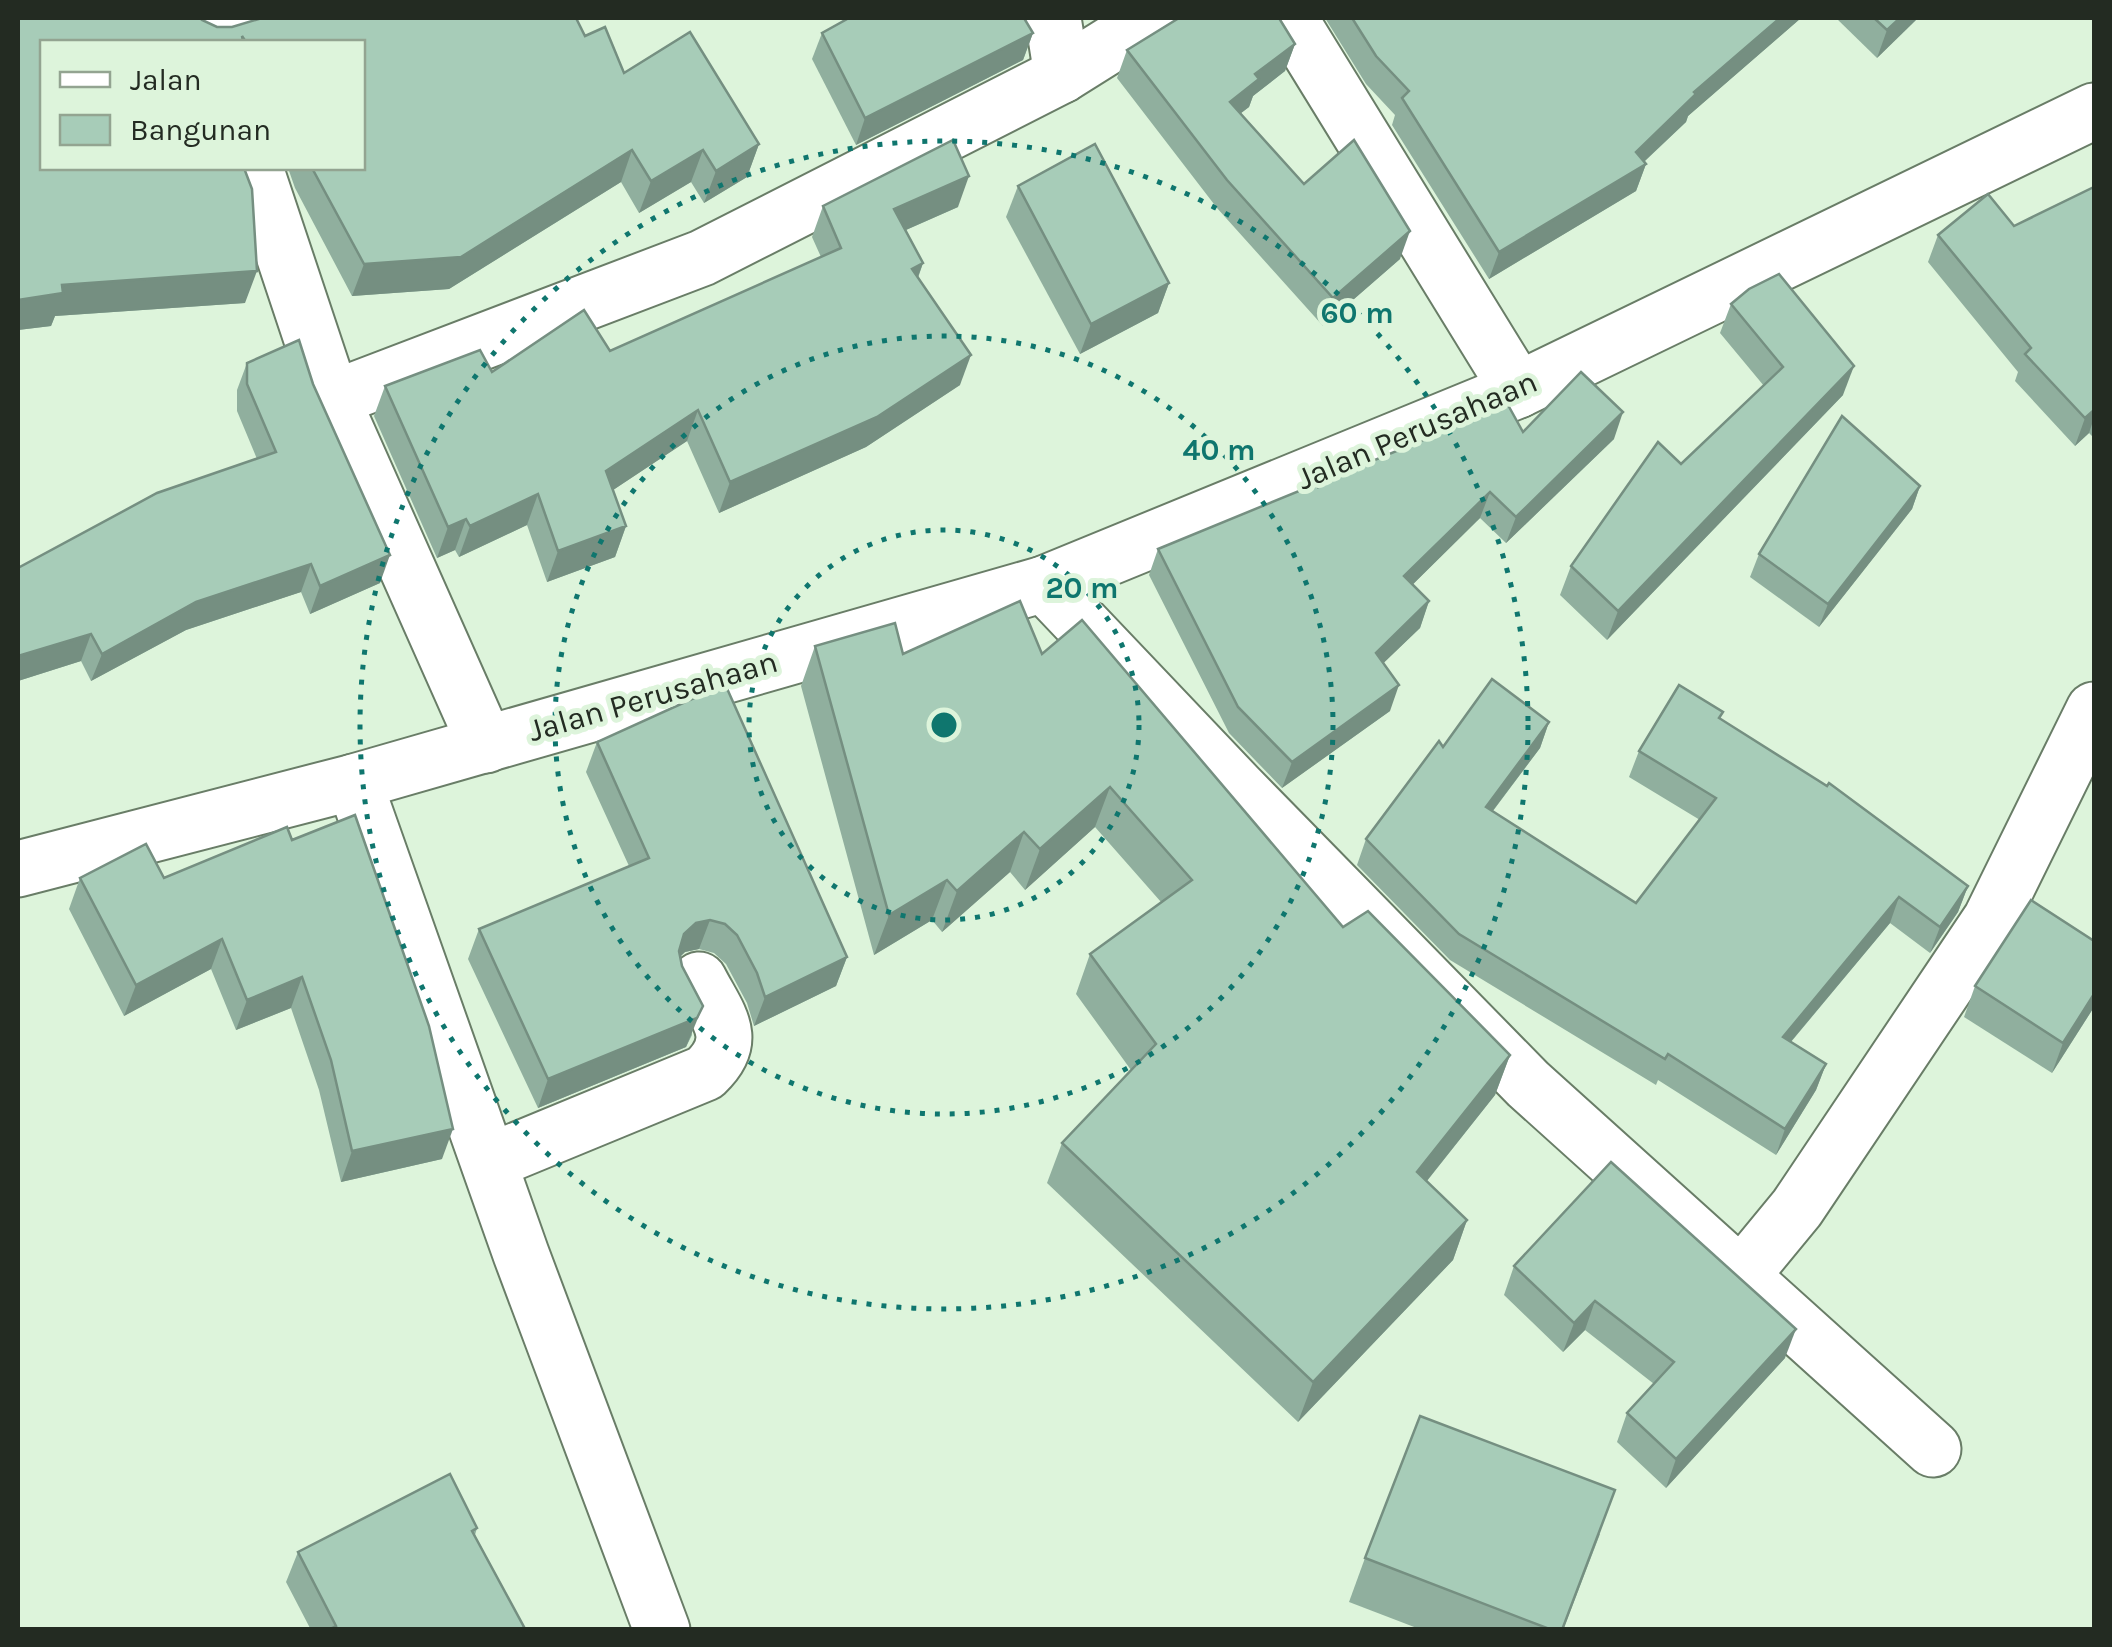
<svg xmlns="http://www.w3.org/2000/svg" width="2112" height="1647" viewBox="0 0 2112 1647" font-family="Karla,sans-serif">
	<style>
		.lines { fill: none; stroke-linecap: round; stroke-linejoin: round }
		.minor-casing { stroke: #697d67; stroke-width: 59 }
		.secondary-casing { stroke: #697d67; stroke-width: 59 }
		.minor { stroke: #fff; stroke-width: 55 }
		.secondary { stroke: #fff; stroke-width: 55 }
		.wall { fill: #90af9e }
		.shaded-wall { fill: #758f81 }
		.building { fill: #a7ccb8; stroke: #758f81; stroke-width: 2.5 }
		.ring { fill: none; stroke: #0f766e; stroke-width: 5; stroke-dasharray: 5 10 }
		.labels { text-anchor: middle; dominant-baseline: central; stroke-width: 10; stroke-linejoin: round; paint-order: stroke }
		.street-label { font-size: 32px; fill: #232b22; stroke: #ddf4db }
		.centre { fill: #0f766e; stroke: #ddf4db; stroke-width: 5 }
		.ring-label { font-size: 30px; text-anchor: middle; font-weight: bold; fill: #0f766e; stroke: #ddf4db; stroke-width: 10; stroke-linejoin: round; paint-order: stroke }
	</style>
	<rect width="100%" height="100%" fill="#ddf4db"/>
	<g class="lines">
		<g class="minor-casing">
			<g id="minor">
				<path d="M1053 18 1062 75"/>
				<path d="M1289 18 1518 390"/>
				<path d="M211 29 247 18"/>
				<path d="M255 168 332 399 486 745"/>
				<path d="M332 399 702 258 1062 75 1153 18"/>
				<path d="M1044 584 1237 787 1528 1084 1741 1276 1797 1208 1991 919 2094 710"/>
				<path d="M354 782 521 1254 662 1630"/>
				<path d="M489 1162 705 1073C741 1039 718 1017 699 980"/>
				<path d="M1741 1276 1933 1449"/>
			</g>
		</g>
		<g class="secondary-casing">
			<path id="secondary" d="M18 869 354 782 1044 584 1518 390 2094 111"/>
		</g>
		<use href="#minor" class="minor"/>
		<use href="#secondary" class="secondary"/>
	</g>
	<g class="wall">
		<path d="M18 18 202 20 217 27 585 36 624 73 759 144 747 177 704 203 691 182 639 213 621 182 449 289 352 296 295 188 288 168H362V42H42L245 303 55 316 51 326 18 330Z"/>
		<path d="M1325 18H1801L1688 116 1686 122 1644 162 1646 164 1636 191 1489 279 1392 125 1395 115 1366 84Z"/>
		<path d="M1836 18H1918L1877 58Z"/>
		<path d="M822 33H1033L1023 60 856 145 812 59Z"/>
		<path d="M1295 44 1285 71 1253 96 1249 107 1241 113 1304 184 1400 259 1323 326 1217 208 1117 78 1127 50Z"/>
		<path d="M1018 186 1169 283 1158 313 1080 354 1006 217Z"/>
		<path d="M2094 187V438L2089 433 2075 446 2015 381 2018 372 1928 262 1938 235 2014 226Z"/>
		<path d="M823 206 958 207 906 230 923 263 918 278 960 385 866 447 719 513 687 441 613 490 626 526 615 557 547 582 527 525 459 557 455 550 437 558 374 416 385 386 492 372 610 351 821 257 812 237Z"/>
		<path d="M1731 304 1843 395 1607 640 1560 595 1571 566 1764 386 1720 333Z"/>
		<path d="M247 363 380 583 310 614 301 592 186 630 91 681 81 661 18 681 257 459 237 411V390Z"/>
		<path d="M1523 432 1614 439 1506 543 1480 518 1413 584 1429 601 1420 628 1383 663 1390 711 1282 788 1229 733 1149 575 1158 549 1318 487Z"/>
		<path d="M1920 486 1912 509 1819 627 1750 577 1759 554Z"/>
		<path d="M815 646 903 654H1042L1343 927 1510 1055 1495 1095 1427 1181 1467 1220 1453 1260 1298 1422 1047 1183 1062 1143 1131 1070 1076 994 1090 954 1161 902 1095 827 1025 890 1010 872 942 932 932 920 874 955 801 686Z"/>
		<path d="M1720 719 1968 886 1958 912 1930 953 1890 923 1791 1042 1826 1064 1816 1090 1776 1155 1658 1080 1656 1085 1450 960 1357 865 1366 839 1443 747 1549 722 1540 748 1493 811 1636 903 1700 820 1629 777 1639 751Z"/>
		<path d="M597 742 847 957 836 986 754 1026 747 1003 726 964 714 953 699 949 685 952 680 957 692 1035 686 1047 538 1108 468 959 479 929 629 866 586 772Z"/>
		<path d="M287 827 442 1159 341 1182 319 1090 291 1008 236 1030 211 969 124 1016 69 909 80 878H164Z"/>
		<path d="M1975 986 2094 1007 2052 1073 1964 1017Z"/>
		<path d="M1514 1266 1785 1358 1666 1488 1617 1442 1627 1413 1654 1384 1585 1330 1563 1352 1504 1295Z"/>
		<path d="M477 1528 475 1535 524 1627V1630H311L286 1582 298 1552Z"/>
		<path d="M1600 1534 1563 1630H1422L1349 1602 1365 1558Z"/>
	</g>
	<g class="shaded-wall">
		<path d="M1780 18H1801L1688 116 1686 122 1635 170 1646 164 1636 191 1489 279 1499 252 1636 152 1694 92Z"/>
		<path d="M1900 18H1918L1877 58 1887 30Z"/>
		<path d="M1033 33 1023 60 856 145 865 118Z"/>
		<path d="M1295 44 1285 71 1253 96 1249 107 1220 129 1230 102 1255 74Z"/>
		<path d="M759 144 747 177 704 203 716 171Z"/>
		<path d="M632 150 621 182 449 289 352 296 364 264Z"/>
		<path d="M703 150 691 182 639 213 651 181Z"/>
		<path d="M969 176 958 207 883 240 894 209Z"/>
		<path d="M1410 231 1400 259 1323 326 1333 298Z"/>
		<path d="M923 263 912 293V269Z"/>
		<path d="M257 271 245 303 55 316 51 326 18 330V300L62 285Z"/>
		<path d="M1169 283 1158 313 1080 354 1091 324Z"/>
		<path d="M971 355 960 385 866 447 719 513 730 482Z"/>
		<path d="M1854 366 1843 395 1607 640 1618 611Z"/>
		<path d="M698 410 687 441 595 502 606 471Z"/>
		<path d="M2094 410V418L2089 433 2075 446 2085 418Z"/>
		<path d="M1623 412 1614 439 1506 543 1516 517Z"/>
		<path d="M1920 486 1912 509 1819 627 1828 604Z"/>
		<path d="M1490 492 1480 518 1395 602 1404 576Z"/>
		<path d="M538 494 527 525 459 557 470 526Z"/>
		<path d="M466 519 455 550 437 558 448 527Z"/>
		<path d="M626 526 615 557 547 582 558 551Z"/>
		<path d="M390 555 380 583 310 614 320 586Z"/>
		<path d="M311 564 301 592 186 630 91 681 102 654 196 602Z"/>
		<path d="M1429 601 1420 628 1367 679 1376 653Z"/>
		<path d="M91 634 81 661 18 681V656Z"/>
		<path d="M1399 685 1390 711 1282 788 1292 762Z"/>
		<path d="M1549 722 1540 748 1476 833 1486 807Z"/>
		<path d="M1110 787 1095 827 1025 890 1040 849Z"/>
		<path d="M1024 832 1010 872 942 932 957 891Z"/>
		<path d="M947 880 932 920 874 955 889 915Z"/>
		<path d="M1968 886 1958 912 1930 953 1940 927Z"/>
		<path d="M1899 897 1890 923 1773 1063 1783 1037Z"/>
		<path d="M710 920 699 949 685 952 673 963 684 934 696 923Z"/>
		<path d="M222 939 211 969 124 1016 136 985Z"/>
		<path d="M847 957 836 986 754 1026 765 997Z"/>
		<path d="M302 977 291 1008 236 1030 247 1000Z"/>
		<path d="M2094 994V1007L2052 1073 2063 1043Z"/>
		<path d="M703 1006 686 1047 538 1108 548 1079Z"/>
		<path d="M1510 1055 1495 1095 1402 1212 1417 1172Z"/>
		<path d="M1826 1064 1816 1090 1776 1155 1785 1129Z"/>
		<path d="M453 1129 442 1159 341 1182 352 1151Z"/>
		<path d="M1467 1220 1453 1260 1298 1422 1313 1382Z"/>
		<path d="M1595 1301 1585 1330 1563 1352 1574 1323Z"/>
		<path d="M1796 1329 1785 1358 1666 1488 1676 1459Z"/>
	</g>
	<g class="building">
		<path d="M18 18H200L202 20 217 27H232L262 18H576L585 36 605 27 624 73 690 32 759 144 716 171 703 150 651 181 632 150 461 257 364 264 312 168H362V42H246L242 36 243 42H42V168H244L252 189 257 271 62 285 63 293 18 300Z"/>
		<path d="M849 18H1024L1033 33 865 118 822 33Z"/>
		<path d="M1179 18H1279L1295 44 1255 74 1259 79 1230 102 1304 184 1354 140 1410 231 1333 298 1227 180 1127 50Z"/>
		<path d="M1352 18H1780L1694 92 1696 94 1636 152 1646 164 1499 252 1402 98 1409 91 1376 56Z"/>
		<path d="M1874 18H1900L1887 30Z"/>
		<path d="M953 140 969 176 894 209 923 263 912 269 971 355 877 417 730 482 698 410 606 471 626 526 558 551 538 494 470 526 466 519 448 527 385 386 480 350 492 372 584 310 610 351 841 248 823 206Z"/>
		<path d="M1095 144 1169 283 1091 324 1018 186Z"/>
		<path d="M2094 187V410L2085 418 2025 354 2031 348 1938 235 1988 194 2014 226Z"/>
		<path d="M1779 274 1854 366 1618 611 1571 566 1658 442 1681 464 1783 367 1731 304 1749 289Z"/>
		<path d="M299 340 313 384 390 555 320 586 311 564 196 602 102 654 91 634 18 656V568L157 493 276 452 247 384V363Z"/>
		<path d="M1581 372 1623 412 1516 517 1490 492 1404 576 1429 601 1376 653 1399 685 1292 762 1238 707 1158 549 1316 484 1318 487 1326 480 1508 405 1523 432Z"/>
		<path d="M1842 416 1920 486 1828 604 1759 554Z"/>
		<path d="M1020 601 1042 654 1082 620 1343 927 1368 911 1510 1055 1417 1172 1467 1220 1313 1382 1062 1143 1156 1044 1090 954 1192 880 1110 787 1040 849 1024 832 957 891 947 880 889 915 815 646 895 623 903 654Z"/>
		<path d="M1492 679 1549 722 1486 807 1636 903 1716 798 1639 751 1679 685 1723 712 1719 718 1827 786 1829 783 1968 886 1940 927 1899 897 1783 1037 1826 1064 1785 1129 1668 1054 1665 1059 1459 934 1366 839 1439 741 1443 747Z"/>
		<path d="M725 684 847 957 765 997 757 973 737 935 725 924 710 920 696 923 684 934 679 951 682 966 703 1006 697 1018 548 1079 479 929 649 858 597 742Z"/>
		<path d="M355 815 429 1026 453 1129 352 1151 331 1060 302 977 247 1000 222 939 136 985 80 878 146 844 164 878 287 827 292 840Z"/>
		<path d="M2031 900 2094 941V994L2063 1043 1975 986Z"/>
		<path d="M1611 1162 1796 1329 1676 1459 1627 1413 1674 1362 1595 1301 1574 1323 1514 1266Z"/>
		<path d="M1420 1416 1615 1490 1562 1630H1552L1365 1558Z"/>
		<path d="M450 1474 477 1528 472 1531 524 1627 520 1630H328L336 1626 298 1552Z"/>
	</g>
	<g class="ring">
		<circle cx="944" cy="725" r="195"/>
		<circle cx="944" cy="725" r="389"/>
		<circle cx="944" cy="725" r="584"/>
	</g>
	<g class="labels">
		<g class="street-label">
			<text transform="translate(1417 430) rotate(-23)">Jalan Perusahaan</text>
			<text transform="translate(653 696) rotate(-16)">Jalan Perusahaan</text>
		</g>
	</g>
	<circle cx="944" cy="725" r="15" class="centre"/>
	<g class="ring-label">
		<text x="1357" y="323">60 m</text>
		<text x="1219" y="460">40 m</text>
		<text x="1082" y="598">20 m</text>
	</g>
	<rect width="2112" height="1647" fill="none" stroke="#232b22" stroke-width="40"/>
	<rect x="40" y="40" width="325" height="130" fill="#ddf4db" stroke="#93a491" stroke-width="2.5"/>
	<rect x="60" y="72" width="50" height="15" fill="#ffffff" stroke="#93a491" stroke-width="2.5"/>
	<text x="130" y="90" font-size="30" fill="#232b22">Jalan</text>
	<rect x="60" y="115" width="50" height="30" fill="#a7ccb8" stroke="#93a491" stroke-width="2.5"/>
	<text x="130" y="140" font-size="30" fill="#232b22">Bangunan</text>
</svg>
